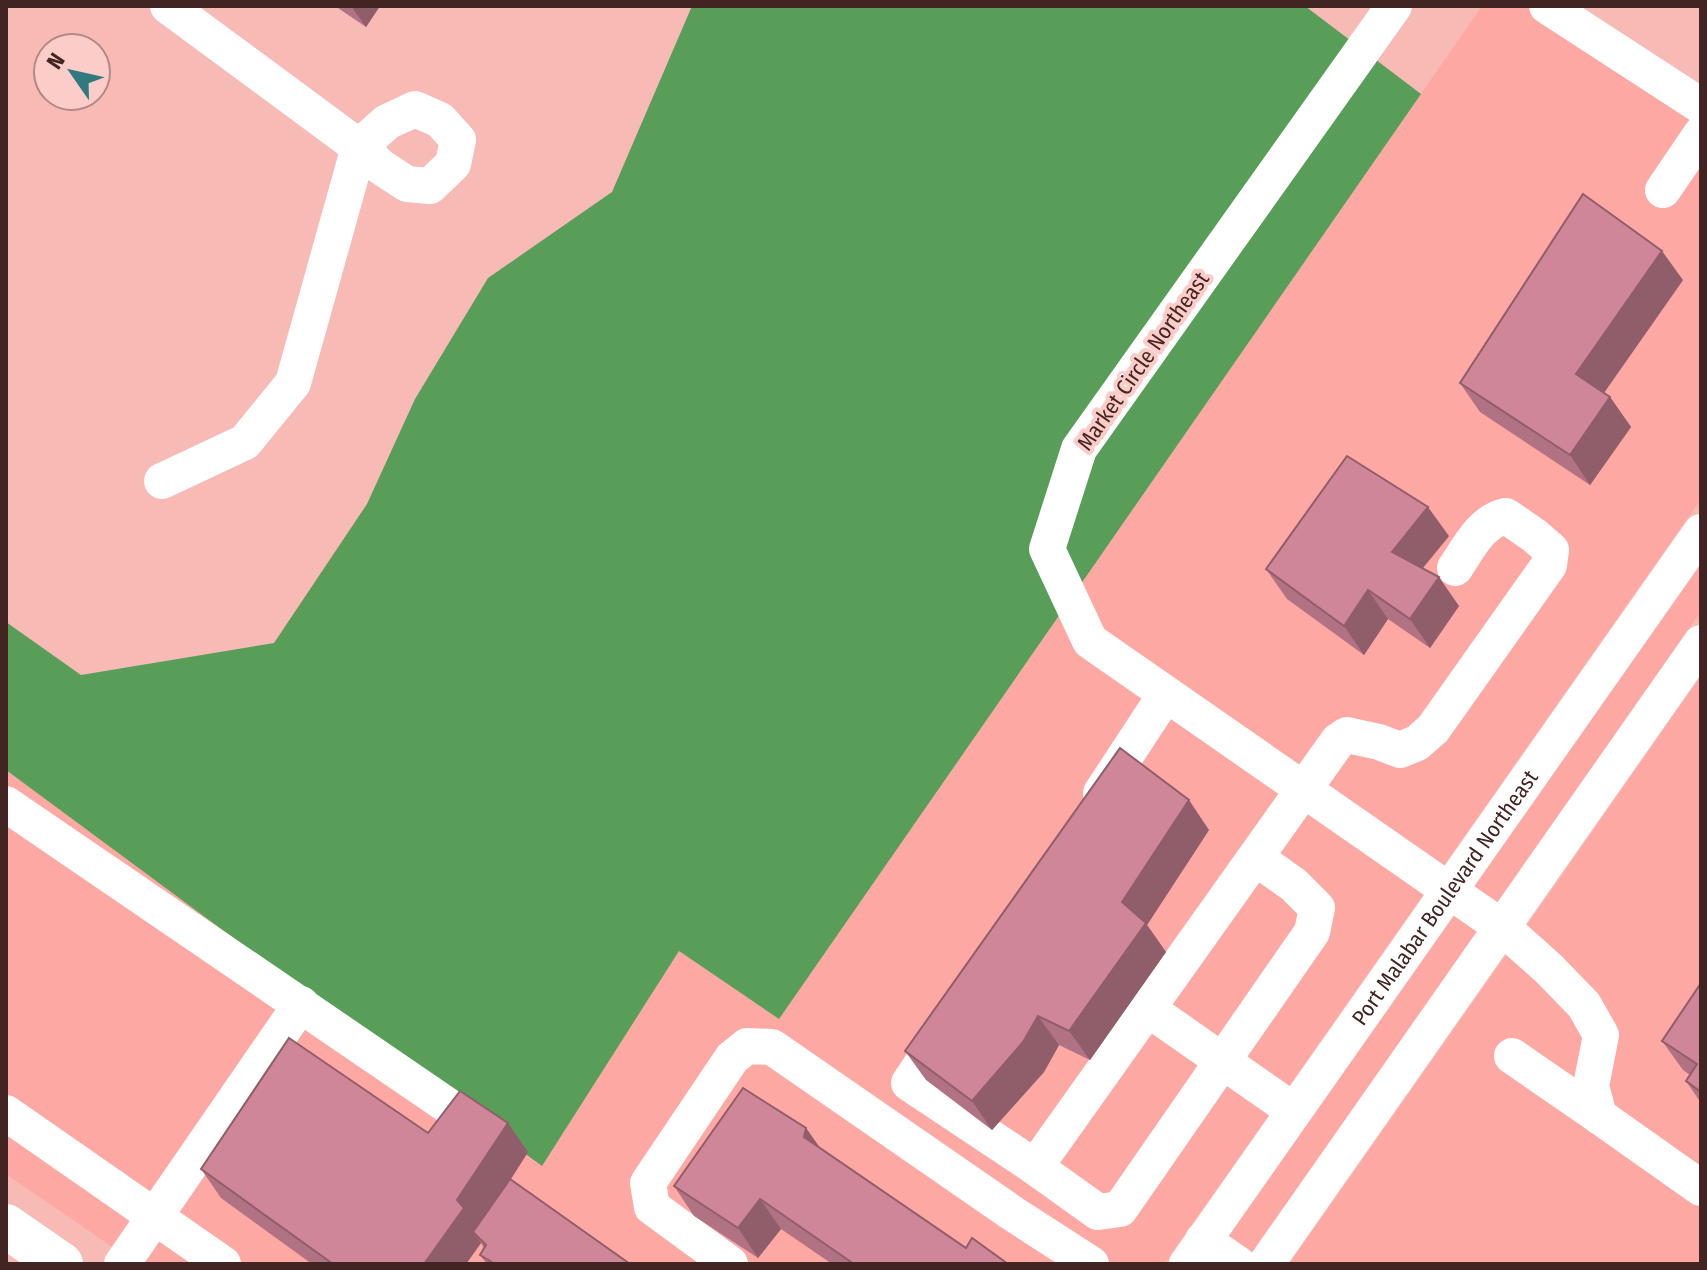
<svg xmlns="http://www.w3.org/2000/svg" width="1707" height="1270" viewBox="0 0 1707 1270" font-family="'Fira Sans Condensed',sans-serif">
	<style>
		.built { fill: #fda8a3 }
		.forest { fill: #589e58 }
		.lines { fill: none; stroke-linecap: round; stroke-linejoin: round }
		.minor { stroke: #fff; stroke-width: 36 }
		.major { stroke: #fff; stroke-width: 44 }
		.wall { fill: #b17383 }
		.shaded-wall { fill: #905e6a }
		.building { fill: #ce8698; stroke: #905e6a; stroke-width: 2 }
		.labels { text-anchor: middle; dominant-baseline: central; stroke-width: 8; stroke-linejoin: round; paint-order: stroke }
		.street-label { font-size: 22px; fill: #422422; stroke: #fbccc8 }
	</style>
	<rect width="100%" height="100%" fill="#f8bab5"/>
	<g class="built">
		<path d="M1482 6H1578L1701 90V499L1164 1264H137L6 1174V770L542 1165 679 951 779 1018Z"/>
		<path d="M1701 564V611L1488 917 1244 1264H1209Z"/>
		<path d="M1701 676V1264H1289L1518 938Z"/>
	</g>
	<path class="forest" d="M692 6H1305L1421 94 779 1019 679 951 542 1166 6 770V622L81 675 274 643 367 504 415 399 488 278 612 192Z"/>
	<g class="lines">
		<g class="minor">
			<path d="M1394 6 1079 449 1047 549 1090 641 1503 928 1548 968 1584 1005 1601 1035 1591 1086 1599 1116 1701 1188"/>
			<path d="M1547 6 1701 106"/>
			<path d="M1663 190 1701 134"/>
			<path d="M162 481 245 442 293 383 359 147 387 122 415 109 440 120 458 140 453 164 430 186 407 184 381 167 359 147 168 6"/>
			<path d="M1101 793 1166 694"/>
			<path d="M6 804 460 1114"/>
			<path d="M1148 1009 1294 1111"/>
			<path d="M945 1029 909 1083 1035 1167 1098 1212 1120 1209 1312 932 1317 908 1294 885 1256 858"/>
			<path d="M1512 1056 1599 1116"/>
			<path d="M6 1113 223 1264"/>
			<path d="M1035 1167 1338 741 1347 735 1379 742 1400 750 1417 743 1433 729 1549 565 1551 550 1535 536 1506 516C1481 521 1468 549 1455 568"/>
			<path d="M1203 1240 1238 1264"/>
			<path d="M122 1264 301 1004"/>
			<path d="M730 1264 652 1207 648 1183 732 1058 747 1046 772 1047 1012 1213 1091 1264"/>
			<path id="s1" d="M1187 1264 1701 532"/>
			<path d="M1266 1264 1701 643"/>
		</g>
		<path class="major" d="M6 1226 61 1264"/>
	</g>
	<g class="wall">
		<path d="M335 6H380L366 27Z"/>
		<path d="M1683 280 1604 393 1610 397 1631 427 1590 485 1480 412 1460 383Z"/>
		<path d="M1449 536 1423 568 1459 606 1430 648 1388 619 1364 655 1287 599 1266 569Z"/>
		<path d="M1209 830 1147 925 1166 952 1090 1060 1059 1045 1044 1072 992 1130 926 1080 905 1051Z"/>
		<path d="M1701 983V1103L1686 1081 1690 1075 1683 1070 1662 1041Z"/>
		<path d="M806 1128 820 1148 966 1248 1008 1264H832L781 1229 758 1258 694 1216 674 1186Z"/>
		<path d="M428 1133 528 1152 511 1179 630 1264H487L480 1255 484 1248 481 1243 466 1264H312L221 1198 201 1169Z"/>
	</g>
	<g class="shaded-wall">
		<path d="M351 6H380L366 27Z"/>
		<path d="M1662 251 1683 280 1596 404 1576 374Z"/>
		<path d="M1610 397 1631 427 1590 485 1570 455Z"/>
		<path d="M1428 507 1449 536 1412 581 1392 552Z"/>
		<path d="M1439 577 1459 606 1430 648 1410 619Z"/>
		<path d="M1368 590 1388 619 1364 655 1344 626Z"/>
		<path d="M1189 800 1209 830 1147 925 1166 952 1090 1060 1069 1031 1122 902Z"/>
		<path d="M1038 1016 1059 1045 1044 1072 992 1130 972 1101Z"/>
		<path d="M508 1123 528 1152 479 1229 473 1232 481 1243 466 1264H424L457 1200Z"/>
		<path d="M806 1128 827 1158 804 1137Z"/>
		<path d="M760 1199 781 1229 758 1258 738 1228Z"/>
	</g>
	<g class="building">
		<path d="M1583 194 1662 251 1576 374 1610 397 1570 455 1460 383Z"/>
		<path d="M1347 456 1428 507 1392 552 1439 577 1410 619 1368 590 1344 626 1266 569Z"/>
		<path d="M1120 748 1189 800 1122 902 1146 923 1069 1031 1038 1016 1023 1042 972 1101 905 1051Z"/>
		<path d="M1701 983V1092L1686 1081 1697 1064 1662 1041Z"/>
		<path d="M289 1038 428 1133 460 1091 508 1123 457 1200 464 1208 424 1264H333L201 1169Z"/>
		<path d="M743 1088 806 1128 804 1137 966 1248 972 1238 1008 1264H854L760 1199 738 1228 674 1186Z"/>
		<path d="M510 1179 630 1264H495L480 1255 486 1245 473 1232Z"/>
	</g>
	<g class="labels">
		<g class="street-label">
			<text transform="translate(1143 361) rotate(-55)">Market Circle Northeast</text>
			<text stroke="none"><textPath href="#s1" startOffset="448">Port Malabar Boulevard Northeast</textPath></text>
		</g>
	</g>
	<rect width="1707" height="1270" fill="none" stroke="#422422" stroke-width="16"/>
	<g transform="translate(72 72) rotate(304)"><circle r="38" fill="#fbccc8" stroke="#b18986" stroke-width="2"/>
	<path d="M0-6L14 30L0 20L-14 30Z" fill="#307980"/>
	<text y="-12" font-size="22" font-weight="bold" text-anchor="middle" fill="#422422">N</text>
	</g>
</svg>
